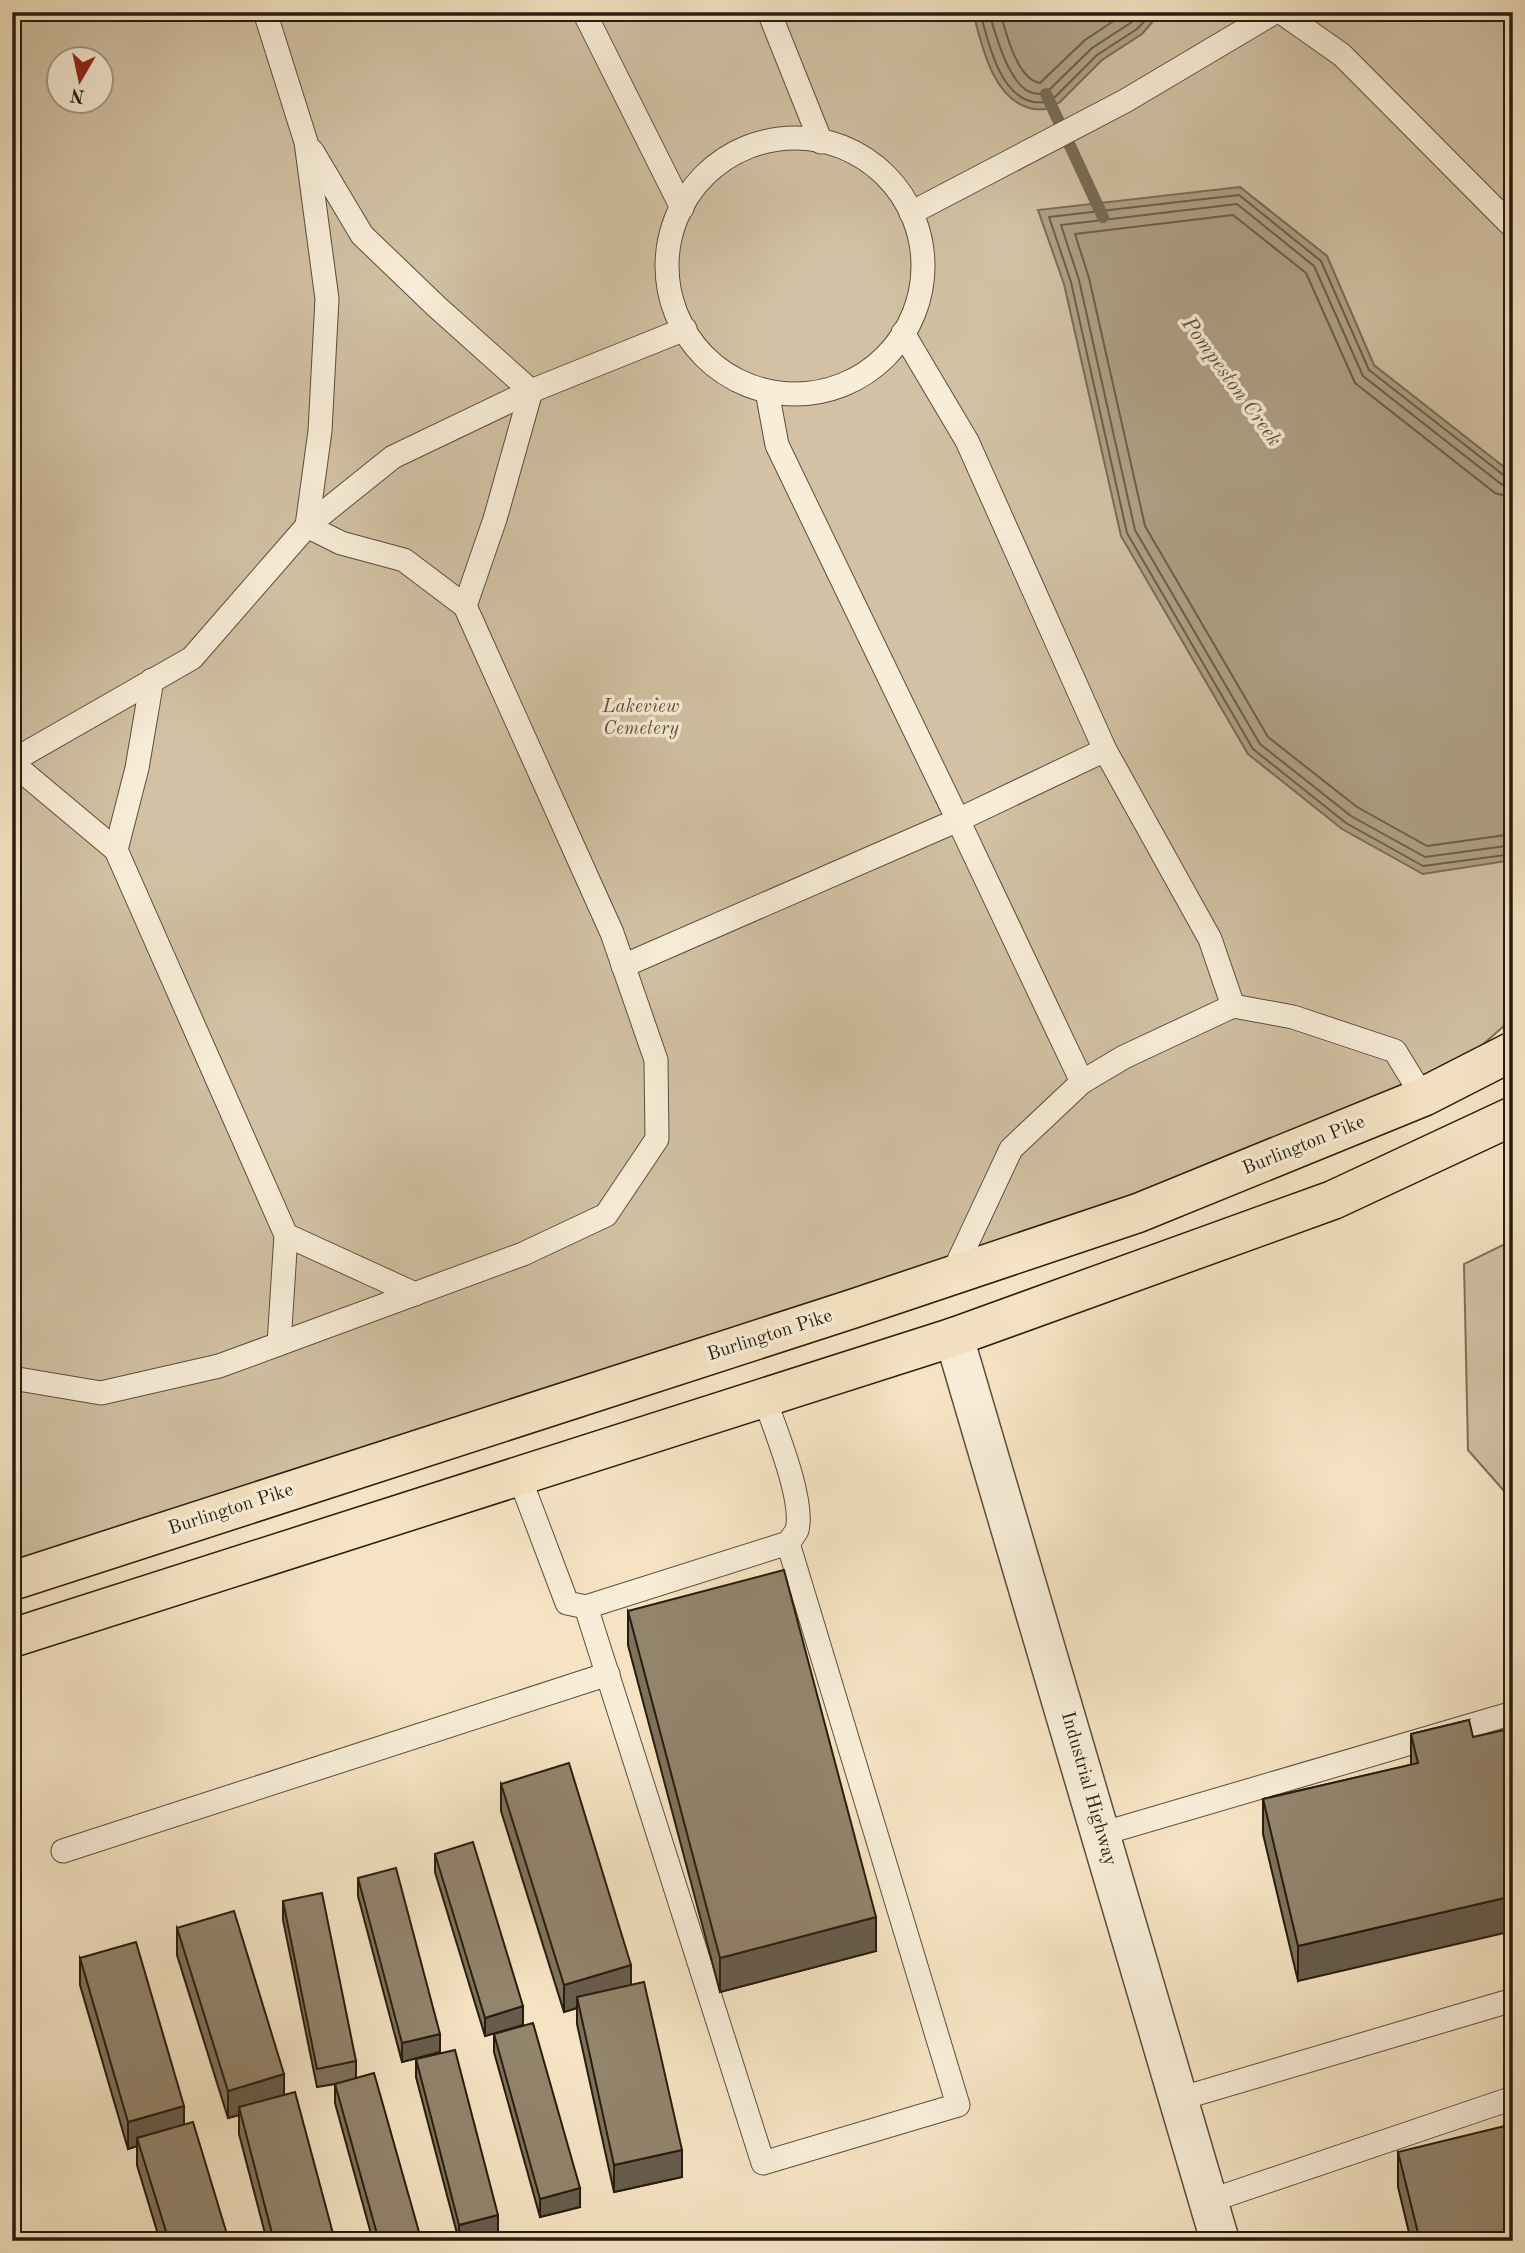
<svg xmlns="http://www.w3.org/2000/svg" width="1525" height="2253" viewBox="0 0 1525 2253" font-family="'Old Standard TT',serif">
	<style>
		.green { fill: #d2c1a4; stroke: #7d6f59; stroke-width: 2; fill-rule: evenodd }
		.water { fill: #afa085; stroke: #796c55; stroke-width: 2 }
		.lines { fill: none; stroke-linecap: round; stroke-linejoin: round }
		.shore { stroke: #6c5e4a; stroke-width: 2 }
		.stream { stroke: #796c55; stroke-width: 12 }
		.lane-casing { stroke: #5b4e3b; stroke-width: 25 }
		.street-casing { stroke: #5b4e3b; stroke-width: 41 }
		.highway-casing { stroke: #281d0e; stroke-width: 41 }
		.lane { stroke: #f8edd8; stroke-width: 23 }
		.street { stroke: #f8edd8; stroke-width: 38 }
		.highway { stroke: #f5e3c3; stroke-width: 38 }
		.wall { fill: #7e725d; stroke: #281d0e; stroke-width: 2 }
		.shaded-wall { fill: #675c4c; stroke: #281d0e; stroke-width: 2 }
		.building { fill: #93846c; stroke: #281d0e; stroke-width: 2 }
		.labels { text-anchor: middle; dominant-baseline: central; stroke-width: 7; stroke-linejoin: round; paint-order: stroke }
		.park-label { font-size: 19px; font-style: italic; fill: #5b4e3b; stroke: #f8edd8 }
		.street-label { font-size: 19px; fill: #281d0e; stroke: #f8edd8 }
		.water-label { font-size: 21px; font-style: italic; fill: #5e513e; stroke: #f8edd8 }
	</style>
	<rect width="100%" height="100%" fill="#f5e3c3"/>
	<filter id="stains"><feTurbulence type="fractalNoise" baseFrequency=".00286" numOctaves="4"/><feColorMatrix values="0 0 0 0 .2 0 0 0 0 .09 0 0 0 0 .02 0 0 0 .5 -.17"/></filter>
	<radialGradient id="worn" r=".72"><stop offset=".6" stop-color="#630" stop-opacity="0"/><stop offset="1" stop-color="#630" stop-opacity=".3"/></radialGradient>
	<g class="green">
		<path d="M12 12H1513V1018L1423 1097 12 1581ZM60 60H102V102H60Z"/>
		<path d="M1513 1240V1501L1468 1450 1464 1264Z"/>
	</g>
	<g class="water">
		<path d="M973 12H1161L1142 34 1102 60 1060 102C1051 109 1044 110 1034 109 993 102 982 46 973 12Z"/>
		<path d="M1240 187 1327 256 1374 365 1513 474V860L1423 874 1342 829 1248 754 1121 536 1064 284 1038 210Z"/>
	</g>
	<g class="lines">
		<g class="shore">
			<path d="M980 12C988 41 999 96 1034 102 1043 103 1048 102 1055 97L1097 55 1137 29 1153 12"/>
			<path d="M989 12C995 33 1015 112 1049 90L1092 48 1132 22 1142 12"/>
			<path d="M1000 12C1006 33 1017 79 1040 83L1085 40 1127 12"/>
			<path d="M1513 479 1506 477 1369 370 1321 261 1239 195 1049 217 1071 282 1127 533 1253 749 1346 823 1423 866 1513 854"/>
			<path d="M1513 488 1501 484 1363 376 1314 266 1237 204 1061 225 1079 280 1135 530 1260 744 1351 816 1425 857 1513 845"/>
			<path d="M1513 498 1495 493 1355 383 1306 273 1233 215 1075 234 1089 278 1145 526 1268 737 1357 807 1427 846 1513 834"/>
		</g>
		<path class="stream" d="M1046 94 1103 217"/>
		<g class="lane-casing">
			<g id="lane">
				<path d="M584 12 682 208"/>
				<path d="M769 12 821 142"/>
				<path d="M1281 12 1342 55 1513 227"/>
				<circle cx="795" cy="266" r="128"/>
				<path d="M312 151 362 235 437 307 531 391 495 519 465 606"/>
				<path d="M911 213 1125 101 1275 12"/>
				<path d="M903 333 967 441 1105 750"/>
				<path d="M12 761 192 658 307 526 320 431 327 299 306 142 265 12"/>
				<path d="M12 763 116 850 286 1235 279 1344 219 1366 101 1393 12 1378"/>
				<path d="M116 850 137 768 152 680"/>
				<path d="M623 966 958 820 777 445 767 391"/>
				<path d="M1082 1082 958 820 1105 750 1210 939 1233 1006"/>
				<path d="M286 1235 415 1294"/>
				<path d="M952 1275 1011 1149 1082 1082 1124 1057 1233 1006 1293 1017 1395 1051 1423 1097"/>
				<path d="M279 1344 523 1254 606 1215 657 1139 656 1060 612 933 465 606 404 560 341 543 307 526 393 457 531 391 685 329"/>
				<path d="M519 1476 567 1603 586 1607 788 1543C791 1539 795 1534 797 1530 805 1500 774 1427 764 1397"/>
				<path d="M586 1607 763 2163 958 2105 788 1543"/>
				<path d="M1101 1834 1513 1713"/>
				<path d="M63 1851 608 1674"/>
				<path d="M1179 2099 1513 2000"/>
				<path d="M1209 2201 1513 2098"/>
			</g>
		</g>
		<g class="street-casing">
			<path id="street" d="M954 1337 1220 2241"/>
		</g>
		<g class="highway-casing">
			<g id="highway">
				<path d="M12 1581 852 1309 1138 1213 1423 1097 1513 1051"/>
				<path d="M12 1638 954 1337 1333 1200 1513 1116"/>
			</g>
		</g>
		<use href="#lane" class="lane"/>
		<use href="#street" class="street"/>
		<use href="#highway" class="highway"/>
	</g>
	<g class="wall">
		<path d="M628 1611 876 1951 720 1992 628 1645Z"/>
		<path d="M1469 1720 1298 1981 1263 1834V1799L1411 1765V1734Z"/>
		<path d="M501 1784 631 1985 682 2177 614 2192 577 2024V2008L564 2012 501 1811Z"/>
		<path d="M435 1854 523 2025 485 2036 435 1872Z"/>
		<path d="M358 1878 440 2052 402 2062 358 1896Z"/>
		<path d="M283 1901 356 2061V2078L421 2241H373L335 2103V2084L341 2083 317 2087 283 1920Z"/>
		<path d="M177 1928 284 2095 335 2241H267L239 2134V2115L228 2118 177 1955Z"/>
		<path d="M80 1958 184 2125 229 2241H160L137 2165V2146L128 2149 80 1985Z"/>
		<path d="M494 2034 580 2207 540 2217 494 2052Z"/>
		<path d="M416 2059 498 2234 469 2241H459L416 2077Z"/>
		<path d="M1398 2152 1513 2241H1411L1398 2187Z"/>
	</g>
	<g class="shaded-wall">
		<path d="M1513 1896V1931L1298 1981V1946Z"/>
		<path d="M876 1917V1951L720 1992V1958Z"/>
		<path d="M631 1965V1992L577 1997V2008L564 2012V1985Z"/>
		<path d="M523 2006V2025L485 2036V2018Z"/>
		<path d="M440 2034V2052L402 2062V2043Z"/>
		<path d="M284 2074V2101L239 2107V2115L228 2118V2091Z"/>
		<path d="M184 2106V2133L137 2138V2146L128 2149V2122Z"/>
		<path d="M682 2150V2177L614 2192V2165Z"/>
		<path d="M580 2188V2207L540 2217V2199Z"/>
		<path d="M498 2215V2234L469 2241H459V2225Z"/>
	</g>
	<g class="building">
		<path d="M784 1570 876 1917 720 1958 628 1611Z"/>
		<path d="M1469 1720 1473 1737 1513 1728V1896L1298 1946 1263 1799 1418 1763 1411 1734Z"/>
		<path d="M569 1763 631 1965 564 1985 501 1784Z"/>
		<path d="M473 1842 523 2006 485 2018 435 1854Z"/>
		<path d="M396 1868 440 2034 402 2043 358 1878Z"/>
		<path d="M322 1893 356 2061 317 2069 283 1901Z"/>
		<path d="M234 1911 284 2074 228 2091 177 1928Z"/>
		<path d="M136 1942 184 2106 128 2122 80 1958Z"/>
		<path d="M644 1982 682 2150 614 2165 577 1997Z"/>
		<path d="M533 2023 580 2188 540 2199 494 2034Z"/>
		<path d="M455 2050 498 2215 459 2225 416 2059Z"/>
		<path d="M374 2073 421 2239 414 2241H379L335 2084Z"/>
		<path d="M295 2092 335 2241H274L239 2107Z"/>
		<path d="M193 2122 229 2241H169L137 2138Z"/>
		<path d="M1513 2124V2241H1420L1398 2152Z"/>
	</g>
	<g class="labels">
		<g class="park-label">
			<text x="641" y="707">Lakeview<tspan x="641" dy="22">Cemetery</tspan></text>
		</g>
		<g class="street-label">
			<text transform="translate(1304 1146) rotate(-22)">Burlington Pike</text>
			<text transform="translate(770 1336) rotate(-18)">Burlington Pike</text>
			<text transform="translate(231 1510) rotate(-18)">Burlington Pike</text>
			<text transform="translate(1088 1789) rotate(74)">Industrial Highway</text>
		</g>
		<g class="water-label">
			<text transform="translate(1231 382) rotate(54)">Pompeston Creek</text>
		</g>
	</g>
	<rect width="1525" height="2253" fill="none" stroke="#f5e3c3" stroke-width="42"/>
	<rect x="14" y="14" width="1497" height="2225" fill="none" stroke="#281d0e" stroke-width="3.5"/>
	<rect x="21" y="21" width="1483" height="2211" fill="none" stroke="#281d0e" stroke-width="2"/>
	<g transform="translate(80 80) rotate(189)"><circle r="33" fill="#f8edd8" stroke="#a59a87" stroke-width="2"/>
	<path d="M0-5L12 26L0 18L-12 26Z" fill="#8f2418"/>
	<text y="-10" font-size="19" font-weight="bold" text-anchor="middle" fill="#281d0e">N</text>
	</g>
	<rect width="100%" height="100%" filter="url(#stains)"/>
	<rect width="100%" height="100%" fill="url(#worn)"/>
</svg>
